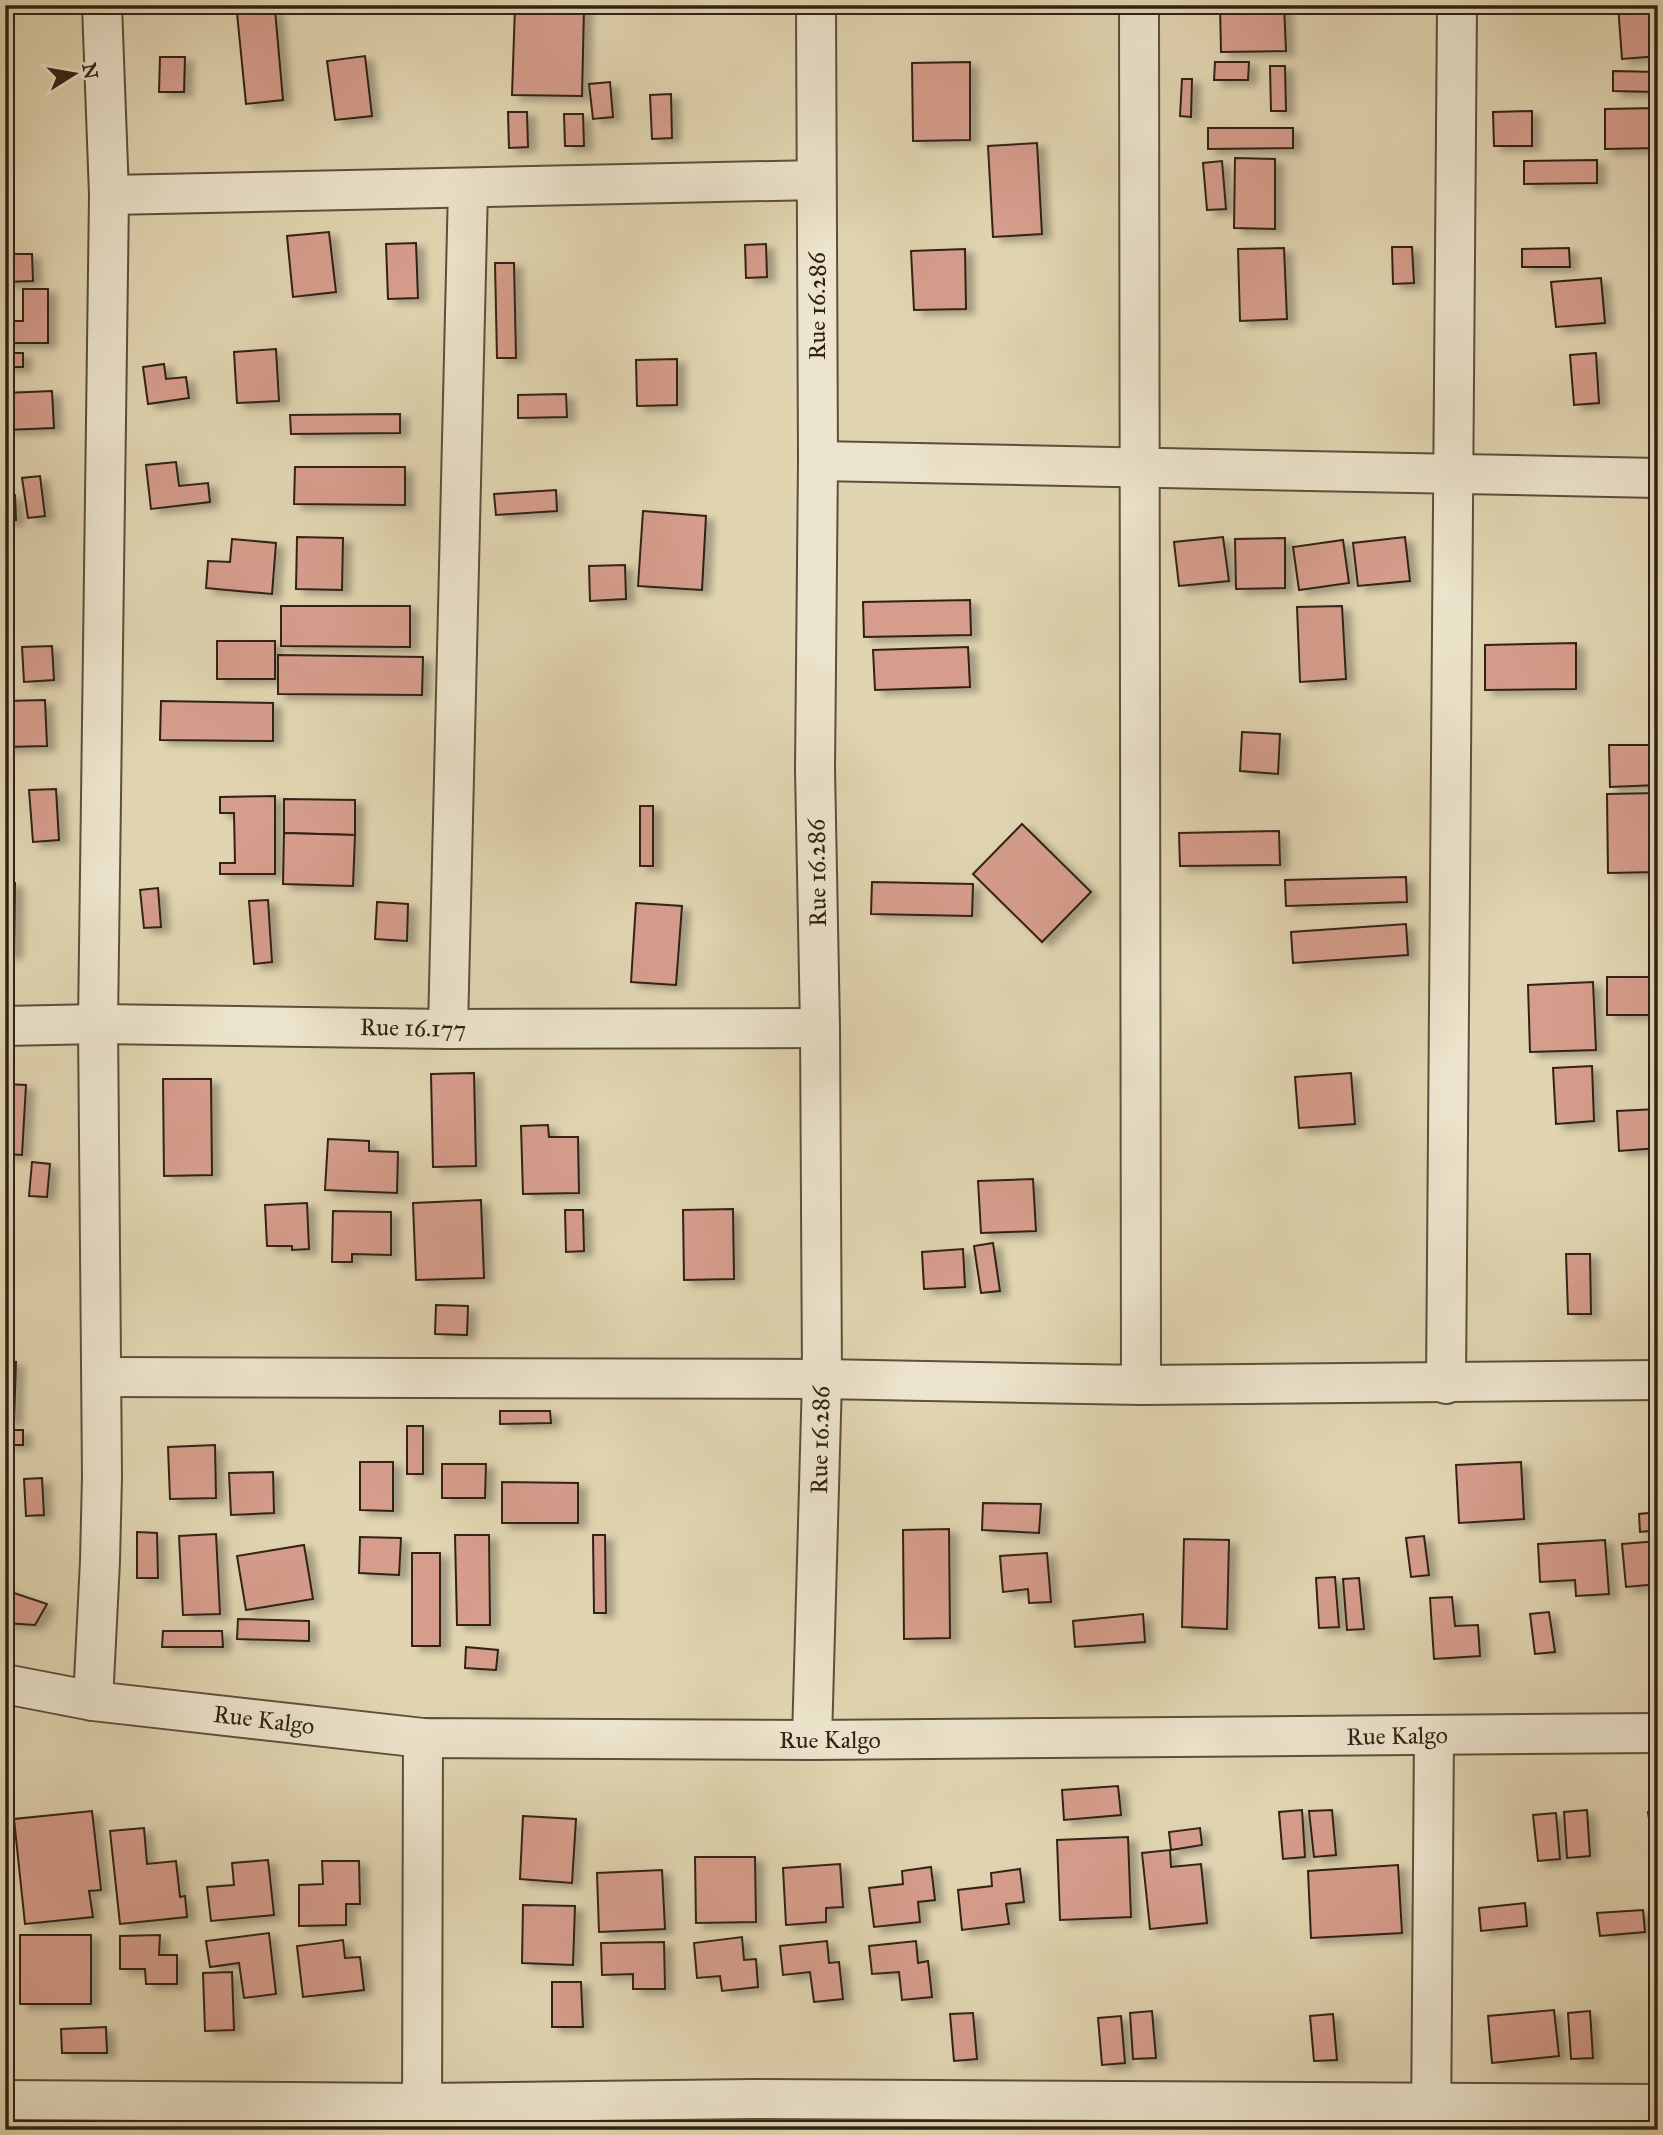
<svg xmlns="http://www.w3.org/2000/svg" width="1663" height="2135" viewBox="0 0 1663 2135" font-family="'IM FELL Great Primer',serif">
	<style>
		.building { fill: #d69d8c; stroke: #302216; stroke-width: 2; filter: url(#shadow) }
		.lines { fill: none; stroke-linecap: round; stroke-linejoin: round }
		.minor-casing { stroke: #5c4f3d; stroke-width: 42 }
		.minor { stroke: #ece4cc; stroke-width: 38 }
		.labels { text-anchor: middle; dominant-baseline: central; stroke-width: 5; stroke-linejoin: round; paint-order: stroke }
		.street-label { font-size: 24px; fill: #302216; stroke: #ece4cc }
	</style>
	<defs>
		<filter id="shadow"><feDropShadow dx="8" dy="4.5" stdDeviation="3.5" flood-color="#0004"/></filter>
	</defs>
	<rect width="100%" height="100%" fill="#e1d5b1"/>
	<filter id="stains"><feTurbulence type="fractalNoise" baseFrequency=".00286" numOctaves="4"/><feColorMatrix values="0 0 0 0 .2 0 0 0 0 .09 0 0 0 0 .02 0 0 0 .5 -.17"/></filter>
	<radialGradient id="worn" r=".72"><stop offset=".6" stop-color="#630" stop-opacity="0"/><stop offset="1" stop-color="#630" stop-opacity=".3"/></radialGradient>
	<g class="building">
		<path d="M1220 5H1284L1286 51 1221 52Z"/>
		<path d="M1618 5H1658V56L1622 59Z"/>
		<path d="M515 6 584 7 582 96 512 95Z"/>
		<path d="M275 10 283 100 246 104 237 13Z"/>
		<path d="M365 56 372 116 335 120 327 61Z"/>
		<path d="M160 57H185L184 92H159Z"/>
		<path d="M970 62V140L913 141 912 63Z"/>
		<path d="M1215 62H1249L1248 80H1214Z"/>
		<path d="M1270 66H1285L1286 111H1271Z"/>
		<path d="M1613 71 1657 72V92L1613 91Z"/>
		<path d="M1182 79H1192L1191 117 1180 116Z"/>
		<path d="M610 82 613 117 593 119 589 84Z"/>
		<path d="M671 94 672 138 652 139 650 95Z"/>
		<path d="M1658 108V148L1605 149V109Z"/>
		<path d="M1532 111V146H1494L1493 112Z"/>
		<path d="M508 112H527L528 147 509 148Z"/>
		<path d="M564 114H583L584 146H565Z"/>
		<path d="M1208 128H1293V148L1208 149Z"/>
		<path d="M1037 143 1042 234 993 237 988 146Z"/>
		<path d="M1235 158 1275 159V229L1234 228Z"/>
		<path d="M1597 160V183L1524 184V161Z"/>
		<path d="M1222 161 1226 209 1207 210 1203 163Z"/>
		<path d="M329 232 336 292 293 297 287 236Z"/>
		<path d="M416 243 418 298 388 299 386 244Z"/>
		<path d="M766 244 767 277 746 278 745 245Z"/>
		<path d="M1392 247H1412L1414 283 1393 284Z"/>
		<path d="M1284 248 1287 319 1240 321 1238 249Z"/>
		<path d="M1569 248 1570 267H1522V249Z"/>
		<path d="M965 249 966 309 914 310 911 251Z"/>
		<path d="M5 254H32L33 281 5 282Z"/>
		<path d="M495 263H514L516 358H497Z"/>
		<path d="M1601 278 1605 323 1556 327 1551 282Z"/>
		<path d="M23 289H48V343H5V321H23Z"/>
		<rect x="1654" y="300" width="4" height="71"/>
		<path d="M276 349 279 401 237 403 234 352Z"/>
		<rect x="5" y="353" width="18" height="14"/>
		<path d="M1596 353 1599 403 1574 405 1570 355Z"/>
		<path d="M677 359V405L637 406 636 360Z"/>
		<path d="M164 364 166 379 186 377 189 398 148 404 143 367Z"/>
		<path d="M52 391 54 428 5 430V393Z"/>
		<path d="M566 394 567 417 518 418V395Z"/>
		<path d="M400 414V433L291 434 290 415Z"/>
		<path d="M176 462 179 486 208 483 210 502 151 509 146 465Z"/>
		<path d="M295 467H405V505L294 504Z"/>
		<path d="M40 476 45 516 28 518 22 478Z"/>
		<path d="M556 490 557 511 496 515 494 494Z"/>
		<path d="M15 495 16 520 5 521V496Z"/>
		<path d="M643 511 706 516 702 590 638 586Z"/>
		<path d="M297 537 343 538 342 590 296 589Z"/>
		<path d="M1223 537 1229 581 1179 586 1174 542Z"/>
		<path d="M1405 537 1410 581 1358 586 1353 543Z"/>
		<path d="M1285 538V588L1236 589 1235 539Z"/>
		<path d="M232 539 276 543 272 594 206 588 208 561 230 562Z"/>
		<path d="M1343 540 1349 583 1299 590 1293 547Z"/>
		<path d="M625 565 626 599 590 601 589 566Z"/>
		<path d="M970 600 971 635 864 637 863 602Z"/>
		<path d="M281 606H410V647L281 646Z"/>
		<path d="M1342 606 1346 679 1300 682 1297 607Z"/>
		<rect x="217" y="641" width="58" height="38"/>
		<path d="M1576 643V689L1485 690V645Z"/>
		<path d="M52 646 54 680 24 682 22 647Z"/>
		<path d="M968 647 970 687 875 690 873 650Z"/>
		<path d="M278 655 423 657 422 695 278 694Z"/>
		<path d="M45 700 47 746 5 747V701Z"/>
		<path d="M161 701 273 703V741L160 740Z"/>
		<path d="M1242 732 1280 734 1278 774 1240 771Z"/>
		<path d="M1609 745H1658V785L1610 787Z"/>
		<path d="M56 789 59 840 33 842 29 790Z"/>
		<path d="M1658 793V872L1608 873 1607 794Z"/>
		<path d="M275 796V874H220V863H235L234 813H220V797Z"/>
		<path d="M284 799 355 800V835L284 833Z"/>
		<rect x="640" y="806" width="13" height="60"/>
		<path d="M1022 824 1091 892 1042 942 973 874Z"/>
		<path d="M1279 831 1280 865 1180 866 1179 833Z"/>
		<path d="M284 833 355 835 353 886 283 884Z"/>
		<path d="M1406 877 1407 902 1286 906 1285 880Z"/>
		<path d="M872 882 973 884 972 916 871 914Z"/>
		<path d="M5 883H15L14 954H5Z"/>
		<path d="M158 888 161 927 144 928 140 890Z"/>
		<path d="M268 900 272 962 254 964 249 901Z"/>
		<path d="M377 902 408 904 407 941 375 939Z"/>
		<path d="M636 903 682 906 676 985 631 982Z"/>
		<path d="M1406 924 1408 955 1293 963 1291 932Z"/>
		<rect x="1607" y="977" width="51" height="38"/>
		<path d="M1593 982 1596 1050 1530 1052 1528 985Z"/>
		<path d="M1592 1066 1594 1121 1556 1124 1553 1068Z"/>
		<path d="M474 1073 476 1166 433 1167 431 1074Z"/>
		<path d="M1351 1073 1355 1124 1299 1128 1295 1077Z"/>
		<path d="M163 1079H211L212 1175 164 1176Z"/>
		<path d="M5 1084 26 1085 22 1155 5 1154Z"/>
		<path d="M1658 1109V1148L1619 1151 1617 1111Z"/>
		<path d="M548 1125 549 1137H578L579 1193 523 1194 521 1126Z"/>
		<path d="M328 1139 369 1141V1151L398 1152 397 1193 325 1190Z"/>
		<path d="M32 1162 50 1164 47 1197 29 1196Z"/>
		<path d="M1033 1179 1036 1231 981 1233 978 1181Z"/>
		<path d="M481 1200 484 1278 416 1280 413 1203Z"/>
		<path d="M307 1203 309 1249 292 1250V1246H267L265 1205Z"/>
		<path d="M733 1209 734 1279 684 1280 683 1210Z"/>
		<path d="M565 1210H583L584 1251 566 1252Z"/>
		<path d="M333 1211 391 1212V1255L352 1254V1262H332Z"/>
		<path d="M993 1243 1000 1291 981 1293 974 1246Z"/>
		<path d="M963 1249 965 1287 924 1289 922 1252Z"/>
		<path d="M1566 1254H1590L1591 1314H1568Z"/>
		<path d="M436 1305 468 1306 467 1335 435 1334Z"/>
		<path d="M5 1361 16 1362 14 1421 5 1420Z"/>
		<path d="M500 1411H550L551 1423 500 1424Z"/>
		<rect x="407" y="1426" width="16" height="48"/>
		<rect x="5" y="1430" width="18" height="15"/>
		<path d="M215 1445 216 1498 170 1499 168 1447Z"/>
		<path d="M360 1462H393V1511L360 1510Z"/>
		<path d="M1521 1462 1524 1519 1459 1523 1456 1465Z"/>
		<path d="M442 1464H486L485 1498H442Z"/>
		<path d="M273 1472 274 1513 231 1515 229 1473Z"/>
		<path d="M42 1478 44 1515 26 1516 24 1479Z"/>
		<path d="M502 1482 578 1483V1523H502Z"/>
		<path d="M983 1503 1041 1504 1039 1533 982 1530Z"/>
		<path d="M1658 1512V1530L1640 1532 1639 1514Z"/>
		<path d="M949 1529 950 1638 904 1639 903 1530Z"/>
		<path d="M137 1532 157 1533 158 1578H137Z"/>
		<path d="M216 1534 220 1614 183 1615 179 1536Z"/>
		<path d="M455 1535H489L490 1625H457Z"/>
		<path d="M593 1535H605L606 1613H594Z"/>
		<path d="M1424 1536 1429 1575 1411 1577 1406 1538Z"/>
		<path d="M360 1537 401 1538 399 1575 359 1573Z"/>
		<path d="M1184 1539 1229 1540 1227 1629 1182 1627Z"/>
		<path d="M1605 1540 1609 1594 1576 1596 1575 1580 1540 1582 1538 1544Z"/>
		<path d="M1658 1541V1584L1626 1587 1622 1544Z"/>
		<path d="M304 1545 313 1599 246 1610 237 1556Z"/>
		<rect x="412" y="1553" width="28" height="93"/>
		<path d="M1047 1553 1051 1602 1029 1603 1028 1589 1003 1592 1000 1556Z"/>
		<path d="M1335 1577 1339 1627 1319 1628 1316 1578Z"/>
		<path d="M1359 1578 1364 1629 1347 1630 1343 1579Z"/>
		<path d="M5 1590 47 1604 35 1625 5 1623Z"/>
		<path d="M1452 1597 1455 1626 1478 1625 1480 1656 1434 1659 1430 1598Z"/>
		<path d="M1549 1612 1555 1652 1535 1654 1530 1614Z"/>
		<path d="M1143 1614 1145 1642 1075 1647 1073 1621Z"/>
		<path d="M238 1619 309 1621V1641L237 1639Z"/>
		<path d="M163 1631H222L223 1647H162Z"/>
		<path d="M466 1647 498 1650 496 1670 465 1668Z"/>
		<path d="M1118 1786 1121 1815 1064 1820 1062 1790Z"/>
		<path d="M1302 1810 1305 1857 1283 1859 1279 1812Z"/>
		<path d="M1332 1810 1336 1855 1314 1857 1309 1811Z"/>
		<path d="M1587 1810 1590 1856 1567 1858 1564 1812Z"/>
		<path d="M1658 1810V1857H1655L1648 1812Z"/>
		<path d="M92 1811 101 1890 89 1891 93 1917 25 1924 14 1819Z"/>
		<path d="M1556 1813 1560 1859 1538 1861 1533 1815Z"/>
		<path d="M523 1816 576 1819 572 1883 520 1879Z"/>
		<path d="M144 1828 147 1864 176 1861 180 1897 185 1896 187 1917 120 1924 110 1831Z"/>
		<path d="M1200 1828 1202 1845 1171 1850 1169 1832Z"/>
		<path d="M1128 1837 1131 1917 1060 1920 1057 1840Z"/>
		<path d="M1170 1850 1171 1867 1201 1864 1207 1923 1150 1929 1142 1853Z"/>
		<path d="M695 1857H755L756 1922 696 1923Z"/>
		<path d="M268 1860 274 1915 211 1921 207 1887 234 1885 232 1863Z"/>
		<path d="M322 1861H359L360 1904H346V1925L299 1926V1885L323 1884Z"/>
		<path d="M840 1864 843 1907 826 1908V1922L786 1925 783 1868Z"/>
		<path d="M1398 1865 1402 1933 1311 1938 1308 1871Z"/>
		<path d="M931 1867 935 1900 918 1902 920 1922 874 1927 869 1888 903 1884 902 1871Z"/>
		<path d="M1020 1869 1024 1902 1006 1904 1009 1924 962 1930 958 1890 992 1886 991 1873Z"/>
		<path d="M662 1870 665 1929 599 1932 597 1873Z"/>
		<path d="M1525 1903 1527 1926 1481 1931 1479 1908Z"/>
		<path d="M523 1905 575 1906 573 1965 522 1963Z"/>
		<path d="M1643 1910 1645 1932 1600 1936 1597 1913Z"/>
		<path d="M269 1933 276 1994 244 1998 239 1963 210 1967 206 1941Z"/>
		<rect x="20" y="1935" width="71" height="69"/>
		<path d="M160 1935 159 1955H177V1984H146L145 1969H120V1936Z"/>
		<path d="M742 1937 744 1960 756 1959 758 1987 722 1991 720 1976 697 1978 694 1943Z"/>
		<path d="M343 1940 345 1958 360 1957 364 1990 303 1997 297 1946Z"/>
		<path d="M827 1941 829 1963 839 1962 843 1999 814 2002 810 1972 783 1975 780 1946Z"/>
		<path d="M916 1941 918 1963 928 1961 932 1997 902 2000 899 1972 872 1974 869 1946Z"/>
		<path d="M664 1942 665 1989H633V1974L602 1975 601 1943Z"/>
		<path d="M232 1972 234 2030 205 2031 203 1973Z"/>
		<path d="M552 1982H581L583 2027H552Z"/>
		<path d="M1658 2002V2052H1655L1651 2003Z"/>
		<path d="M1554 2010 1559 2056 1492 2063 1488 2016Z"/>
		<path d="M1152 2011 1156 2058 1133 2059 1130 2013Z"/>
		<path d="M1590 2011 1593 2058 1571 2059 1568 2013Z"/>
		<path d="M973 2013 977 2059 954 2061 950 2014Z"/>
		<path d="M1333 2014 1337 2060 1314 2061 1310 2016Z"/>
		<path d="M1121 2016 1125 2063 1102 2065 1098 2018Z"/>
		<path d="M106 2027 107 2053H62L61 2029Z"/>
	</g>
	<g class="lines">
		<g class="minor-casing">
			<g id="minor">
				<path d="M1139 5 1141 1385"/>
				<path d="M109 195 816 180"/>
				<path d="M818 461 1658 478"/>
				<path d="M5 1026 98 1024 448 1029 820 1028"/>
				<path d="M448 1029 468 188"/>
				<path d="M102 1377 822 1379 1141 1385 1658 1380"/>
				<path d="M1446 1384 1457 5"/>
				<path d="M5 1684 93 1701 423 1738 812 1740 1658 1733"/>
				<path d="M93 1701 100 1561 102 1476 98 1024 109 195 102 5"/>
				<path d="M812 1740 822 1379 820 1028 815 769 818 461 816 5"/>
				<path d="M5 2100 422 2103 752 2099 1658 2104"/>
				<path d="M422 2128 423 1738"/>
				<path d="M1431 2130 1434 1735"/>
			</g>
		</g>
		<use href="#minor" class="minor"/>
	</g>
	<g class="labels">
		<g class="street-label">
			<text transform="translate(817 306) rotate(-90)">Rue 16.286</text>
			<text transform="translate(817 873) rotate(-91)">Rue 16.286</text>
			<text transform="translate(413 1028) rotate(1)">Rue 16.177</text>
			<text transform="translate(820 1440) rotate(-89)">Rue 16.286</text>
			<text transform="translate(264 1720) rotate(7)">Rue Kalgo</text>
			<text transform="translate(1397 1736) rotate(-1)">Rue Kalgo</text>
			<text x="830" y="1740">Rue Kalgo</text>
		</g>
	</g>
	<rect width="1663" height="2135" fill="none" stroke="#e1d5b1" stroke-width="28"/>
	<rect x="7" y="7" width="1649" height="2121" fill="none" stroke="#302216" stroke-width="3.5"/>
	<rect x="14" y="14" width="1635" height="2107" fill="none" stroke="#302216" stroke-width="2"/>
	<g transform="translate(74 74) rotate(79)" stroke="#ece4cc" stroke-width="5" paint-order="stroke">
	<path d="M0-5L12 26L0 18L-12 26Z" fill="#302216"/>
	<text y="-10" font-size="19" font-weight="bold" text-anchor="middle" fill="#302216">N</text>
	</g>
	<rect width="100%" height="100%" filter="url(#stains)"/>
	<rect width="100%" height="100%" fill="url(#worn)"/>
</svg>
